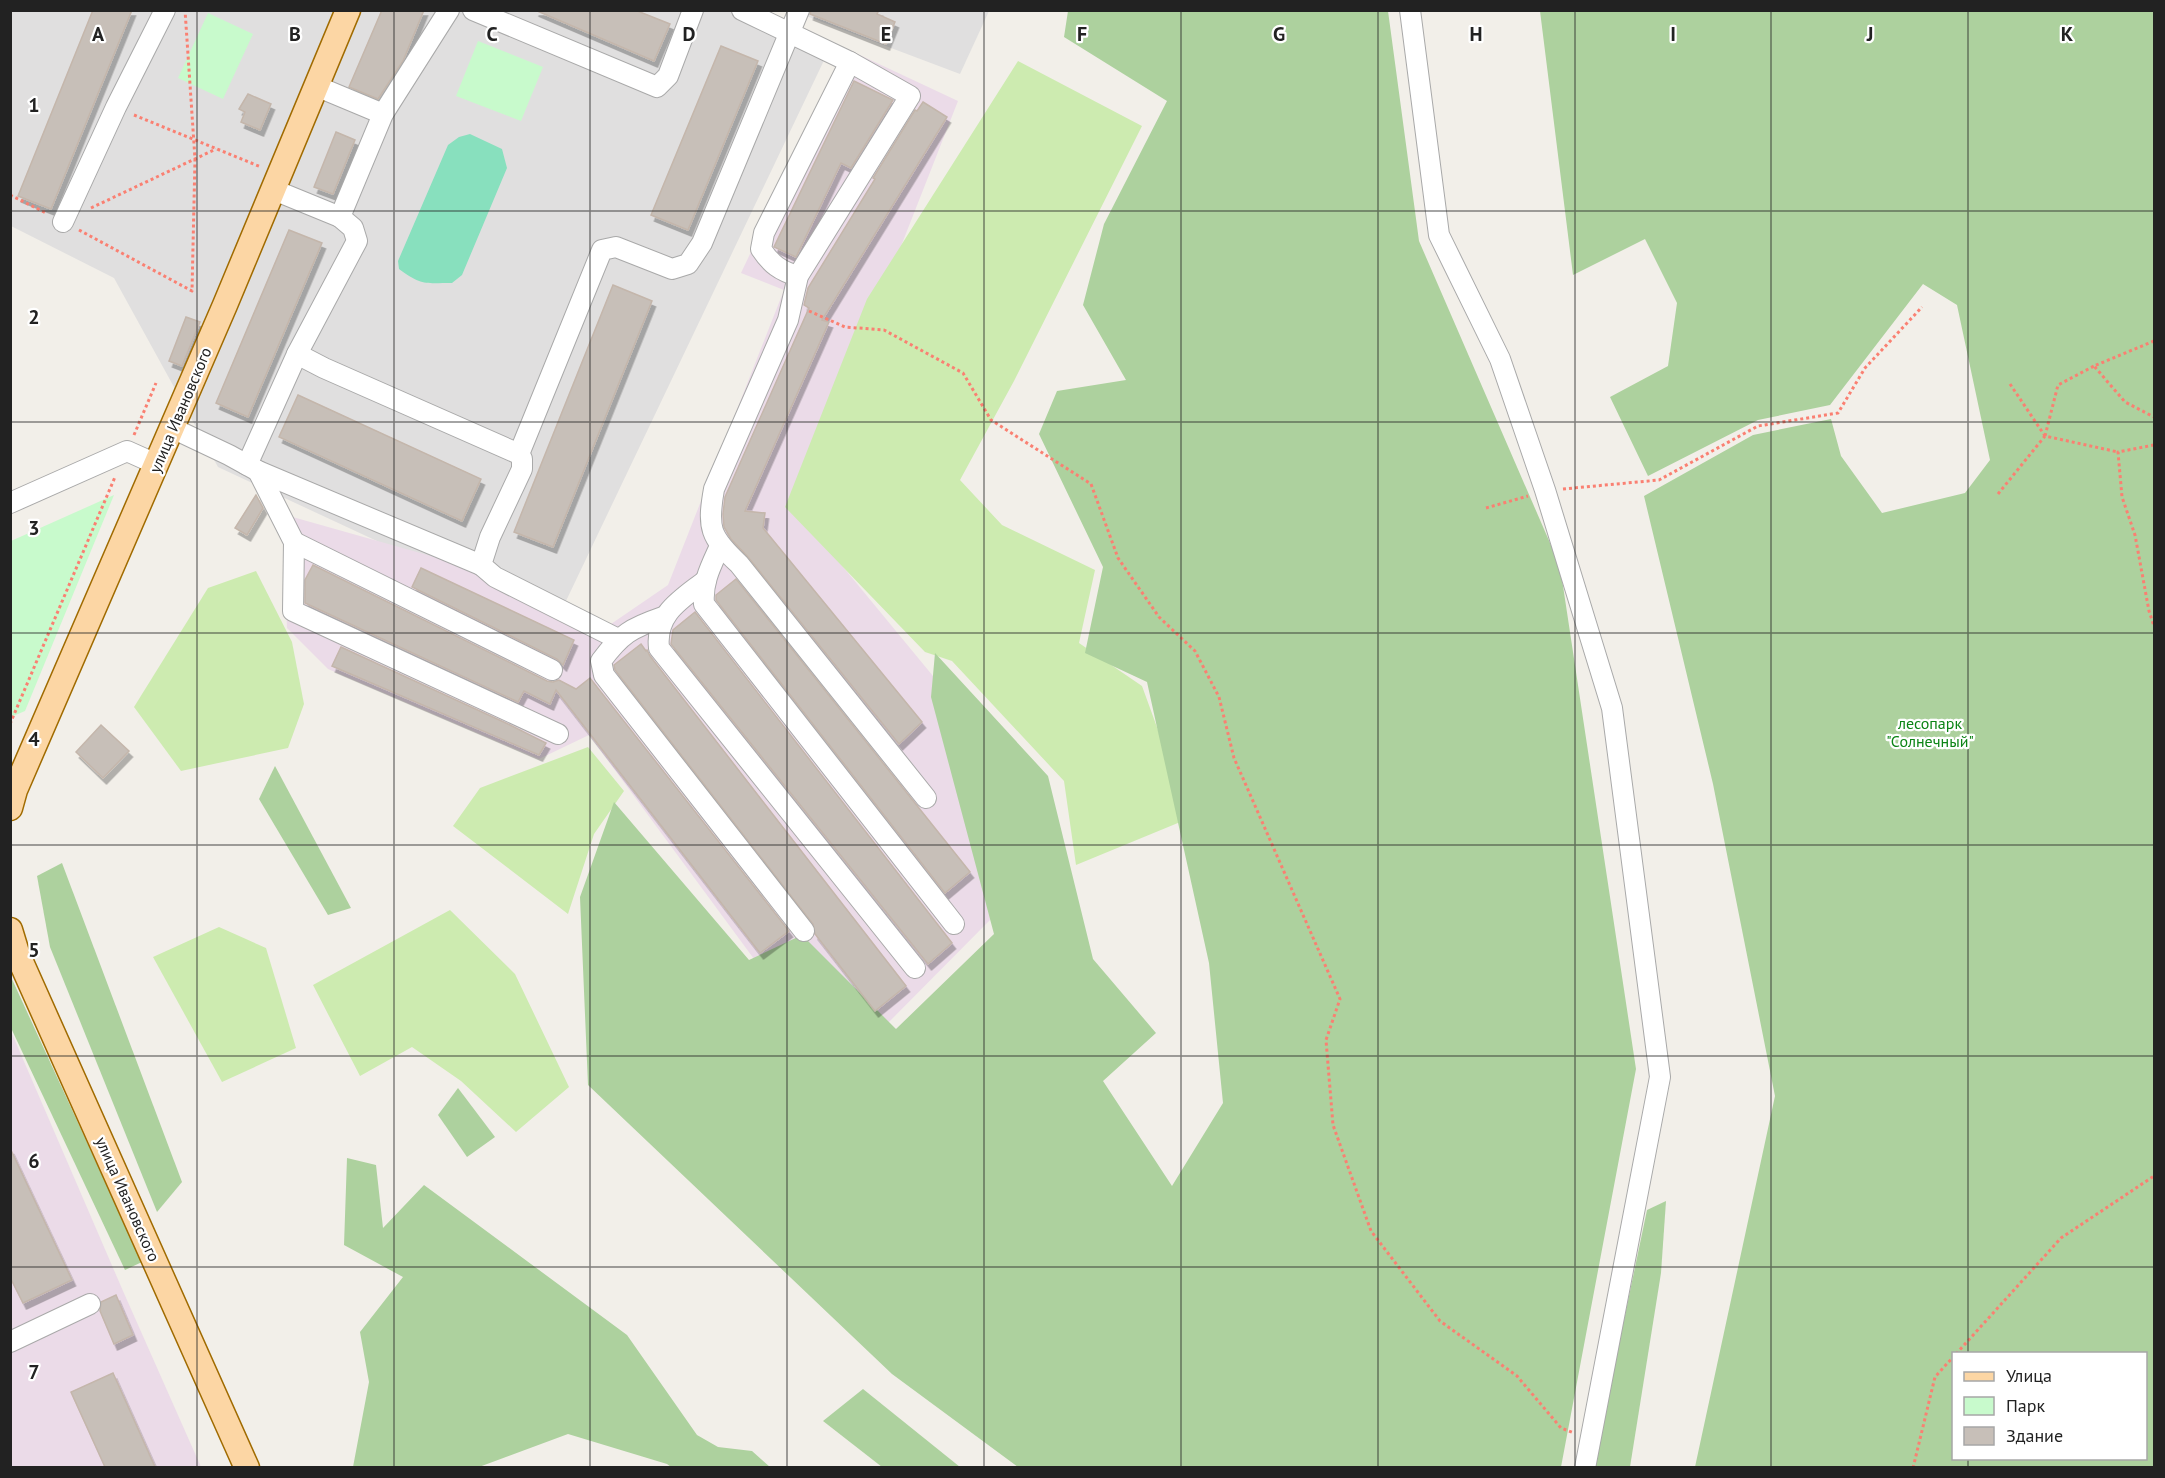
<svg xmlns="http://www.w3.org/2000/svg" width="2165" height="1478" viewBox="0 0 2165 1478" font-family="'PT Sans',sans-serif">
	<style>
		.residential { fill: #e0dfdf }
		.industrial { fill: #ebdbe8 }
		.grass { fill: #cdebb0 }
		.forest { fill: #add19e; fill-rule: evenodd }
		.park { fill: #c8facc }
		.pitch { fill: #88e0be }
		.building { fill: #c7bfb8; stroke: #c4b6ab; stroke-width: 1.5; filter: url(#shadow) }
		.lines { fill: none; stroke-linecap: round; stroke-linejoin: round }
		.minor-casing { stroke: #a9a9a9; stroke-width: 22 }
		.major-casing { stroke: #a06b00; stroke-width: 27 }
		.path { stroke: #fa8072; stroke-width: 3; stroke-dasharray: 3 3; stroke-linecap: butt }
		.minor { stroke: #fff; stroke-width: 20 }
		.major { stroke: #fcd6a4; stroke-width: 24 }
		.grid { fill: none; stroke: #222; stroke-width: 1.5; stroke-opacity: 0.55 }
		.labels { text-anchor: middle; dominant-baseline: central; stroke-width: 4.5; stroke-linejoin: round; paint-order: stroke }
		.street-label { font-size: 16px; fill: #222; stroke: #fff }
		.park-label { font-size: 16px; fill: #0c8416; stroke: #fff }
		.grid-label { font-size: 20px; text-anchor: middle; font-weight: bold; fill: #222; stroke: #fff; stroke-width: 4.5; stroke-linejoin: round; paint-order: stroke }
	</style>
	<defs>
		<filter id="shadow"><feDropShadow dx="3.5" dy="6" stdDeviation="0" flood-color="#0004"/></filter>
	</defs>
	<rect width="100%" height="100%" fill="#f2efe9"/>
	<g class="residential">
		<path d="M10 11H742L828 52 555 624 218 467 114 278 11 226Z"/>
		<path d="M793 11H989L960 74Z"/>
	</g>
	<g class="industrial">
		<path d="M847 49 958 101 797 511 947 693 991 919 883 1028 757 963 589 735 539 759 328 669 287 628 282 514 445 560 611 624 668 585 784 290 741 273Z"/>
		<path d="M10 1029 123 1291 201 1467H11Z"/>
	</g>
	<g class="grass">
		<path d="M1018 61 1142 126 1014 381 960 480 1002 525 1095 570 1079 643 1142 686 1190 818 1076 865 1064 781 952 661 925 652 785 507 867 299Z"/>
		<path d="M256 571 292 642 304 704 288 748 181 771 134 707 208 588Z"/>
		<path d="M588 747 624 791 594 834 568 914 453 826 480 788Z"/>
		<path d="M450 910 515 974 569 1087 516 1132 461 1081 412 1047 360 1076 313 985Z"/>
		<path d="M219 927 266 948 296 1048 222 1082 153 957Z"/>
	</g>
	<g class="forest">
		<path d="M1068 11H1388L1419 241 1560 566 1636 1069 1561 1467H1018L892 1374 588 1085 580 897 614 802 749 960 802 935 896 1029 994 934 931 697 935 653 1048 776 1093 959 1156 1033 1103 1081 1172 1186 1223 1103 1209 963 1147 682 1085 653 1103 567 1039 434 1057 391 1126 380 1083 305 1104 224 1167 101 1064 37Z"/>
		<path d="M1540 11H2154V1467H1695L1775 1096 1713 784 1644 496 1753 435 1831 419 1841 456 1882 513 1965 493 1990 460 1957 305 1923 284 1830 405 1758 420 1648 476 1610 397 1668 366 1677 303 1645 239 1573 275ZM1954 1354H2146V1458H1954Z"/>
		<path d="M275 766 351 908 328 915 259 799Z"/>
		<path d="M62 863 182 1182 157 1212 50 947 37 876Z"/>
		<path d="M11 977 142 1262 125 1270 11 1028Z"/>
		<path d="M458 1088 495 1137 467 1157 438 1115Z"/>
		<path d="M347 1158 376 1165 383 1228 424 1185 627 1335 697 1435 718 1447 752 1451 770 1467H671L667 1464 568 1434 479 1467H353L369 1382 360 1332 403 1277 344 1245Z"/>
		<path d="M1666 1201 1661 1273 1630 1467 1593 1468 1647 1210Z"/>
		<path d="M863 1389 960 1467H882L823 1421Z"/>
	</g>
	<g class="park">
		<path d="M208 13 253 34 223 99 178 78Z"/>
		<path d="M478 41 543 67 521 121 456 96Z"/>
		<path d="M114 495 25 711 11 717V541Z"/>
	</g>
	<path class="pitch" d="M470 134 502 149 507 168 462 275 452 283C425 283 422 286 399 269L398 261 448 145 459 137Z"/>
	<g class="building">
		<path d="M93 10H132L51 209 18 196Z"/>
		<path d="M382 10H424L403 61 378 99 349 87Z"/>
		<path d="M535 10H635L670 24 654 61Z"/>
		<path d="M811 10H879L877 14 895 22 886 44 810 14Z"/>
		<path d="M721 46 758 61 688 230 651 215Z"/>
		<path d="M854 81 893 100 851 168 841 163 796 257 774 247Z"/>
		<path d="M248 94 271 104 260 130 241 122 245 112 239 109Z"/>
		<path d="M923 102 947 117 822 320 829 322 745 511 765 513 763 528 922 722 899 744 748 557 731 539 724 527 723 514 725 497 809 308 804 305 808 288 875 179 873 178 915 110 917 111Z"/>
		<path d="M336 132 355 140 333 194 314 187Z"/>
		<path d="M289 230 322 243 248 417 216 403Z"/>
		<path d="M613 285 652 301 553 547 514 532Z"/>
		<path d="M186 317 200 322 182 366 169 361Z"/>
		<path d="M298 395 481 479 462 521 279 437Z"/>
		<path d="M256 495 263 508 247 535 235 528Z"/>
		<path d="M313 565 547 681 553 682 559 680 576 689 590 678 789 931 760 953 556 690 550 704 524 691 518 702 305 603V580Z"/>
		<path d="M421 568 574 640 563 665 557 659 412 587Z"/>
		<path d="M736 579 970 872 945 893 716 600V595Z"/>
		<path d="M695 612 952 943 928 964 671 644 673 630Z"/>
		<path d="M641 644 646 651 647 650 650 656 906 986 875 1011 815 934 813 924 615 670 614 665Z"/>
		<path d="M341 647 508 724 546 743 539 755 332 666Z"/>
		<path d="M101 725 129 751 103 778 76 752Z"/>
		<path d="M10 1148 72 1280 23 1303 10 1277Z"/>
		<path d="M116 1295 133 1335 114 1344 100 1311 101 1302Z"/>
		<path d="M113 1373 155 1467H105L71 1392Z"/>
	</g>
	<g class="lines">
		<g class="minor-casing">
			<g id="minor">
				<path d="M473 10 657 87 668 76 693 10"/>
				<path d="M742 10 850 62 910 96 798 276 788 320 714 489C707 528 710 537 739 564L926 798"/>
				<path d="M1410 10 1439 235 1500 359 1545 490 1612 708 1660 1077 1585 1468"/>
				<path d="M316 86 383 114"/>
				<path d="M274 190 340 217"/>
				<path d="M63 222 116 107 165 10"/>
				<path d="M798 276C780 271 771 264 761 249L764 233 850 62"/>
				<path d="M297 354 324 368 519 454 522 459V469L490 537 481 565 495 577 618 639"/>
				<path d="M172 428 229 455 258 471 481 565"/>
				<path d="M519 454 602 250 616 247 672 269 688 264 702 243 799 10"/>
				<path d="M247 465 297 354 357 241 353 228 340 217 383 114 449 10"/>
				<path d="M258 471 294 542 293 611 558 734"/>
				<path d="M10 503 127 451 156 464"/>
				<path d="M294 542 552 670"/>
				<path d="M720 546C711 566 702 582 704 604L954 924"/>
				<path d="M706 580C682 599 655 613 659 648L915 968"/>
				<path d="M663 617C631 628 621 634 601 661L604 675 804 931"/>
				<path d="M10 1342 90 1304"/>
			</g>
		</g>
		<g class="major-casing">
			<g id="major">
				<path d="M10 808 15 790 225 305 348 10"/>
				<path d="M10 930 17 953 247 1468"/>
			</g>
		</g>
		<g class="path">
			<path d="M134 115 261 167"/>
			<path d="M10 195 46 213"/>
			<path d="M91 208 216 149"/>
			<path d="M79 230 192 291 195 159 185 10"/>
			<path d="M809 311 845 327 884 330 963 373 991 420 1091 484 1118 558 1159 617 1195 651 1219 697 1234 758 1340 999 1326 1040 1333 1125 1371 1231 1440 1321 1517 1376 1561 1428 1574 1433"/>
			<path d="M2154 341 2094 366 2125 402 2154 417"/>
			<path d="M2010 384 2045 436"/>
			<path d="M134 435 156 383"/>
			<path d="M2045 436 2058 385 2094 366"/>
			<path d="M2154 445 2118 452 2122 497 2135 535 2149 611 2154 626"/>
			<path d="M1563 489 1659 480 1758 426 1838 413 1865 368 1922 307"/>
			<path d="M1998 494 2045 436 2118 452"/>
			<path d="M1486 508 1528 496"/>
			<path d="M10 724 115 477"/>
			<path d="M1956 1354 2061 1238 2154 1176"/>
			<path d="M1913 1468 1935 1377 1954 1356"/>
		</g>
		<use href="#minor" class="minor"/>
		<use href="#major" class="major"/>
	</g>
	<path class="grid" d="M197 10V1468M394 10V1468M590 10V1468M787 10V1468M984 10V1468M1181 10V1468M1378 10V1468M1575 10V1468M1771 10V1468M1968 10V1354M10 211H2154M10 422H2154M10 633H2154M10 845H2154M10 1056H2154M10 1267H2154M1968 1458V1468"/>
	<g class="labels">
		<g class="street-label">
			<text transform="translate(180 410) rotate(-67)">улица Ивановского</text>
			<text transform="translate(128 1199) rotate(66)">улица Ивановского</text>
		</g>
		<g class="park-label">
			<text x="1930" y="723">лесопарк<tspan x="1930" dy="18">"Солнечный"</tspan></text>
		</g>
	</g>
	<g class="grid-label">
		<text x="98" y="41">A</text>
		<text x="295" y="41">B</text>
		<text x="492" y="41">C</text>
		<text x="689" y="41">D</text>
		<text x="886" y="41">E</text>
		<text x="1082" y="41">F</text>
		<text x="1279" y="41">G</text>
		<text x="1476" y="41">H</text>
		<text x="1673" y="41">I</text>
		<text x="1870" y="41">J</text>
		<text x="2067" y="41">K</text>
		<text x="34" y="112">1</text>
		<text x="34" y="324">2</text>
		<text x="34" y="535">3</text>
		<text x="34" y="746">4</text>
		<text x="34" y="957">5</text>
		<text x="34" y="1168">6</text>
		<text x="34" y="1379">7</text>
	</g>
	<rect width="2165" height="1478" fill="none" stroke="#222222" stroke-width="24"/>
	<rect x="1952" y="1352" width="195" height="108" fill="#ffffff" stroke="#a7a7a7" stroke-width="1.5"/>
	<rect x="1964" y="1372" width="30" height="9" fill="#fcd6a4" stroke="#a7a7a7" stroke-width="1.5"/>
	<text x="2006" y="1382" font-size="18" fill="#222222">Улица</text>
	<rect x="1964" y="1397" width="30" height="18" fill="#c8facc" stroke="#a7a7a7" stroke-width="1.5"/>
	<text x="2006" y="1412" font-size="18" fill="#222222">Парк</text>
	<rect x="1964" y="1427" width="30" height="18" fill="#c7bfb8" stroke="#a7a7a7" stroke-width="1.5"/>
	<text x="2006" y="1442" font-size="18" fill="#222222">Здание</text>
</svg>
